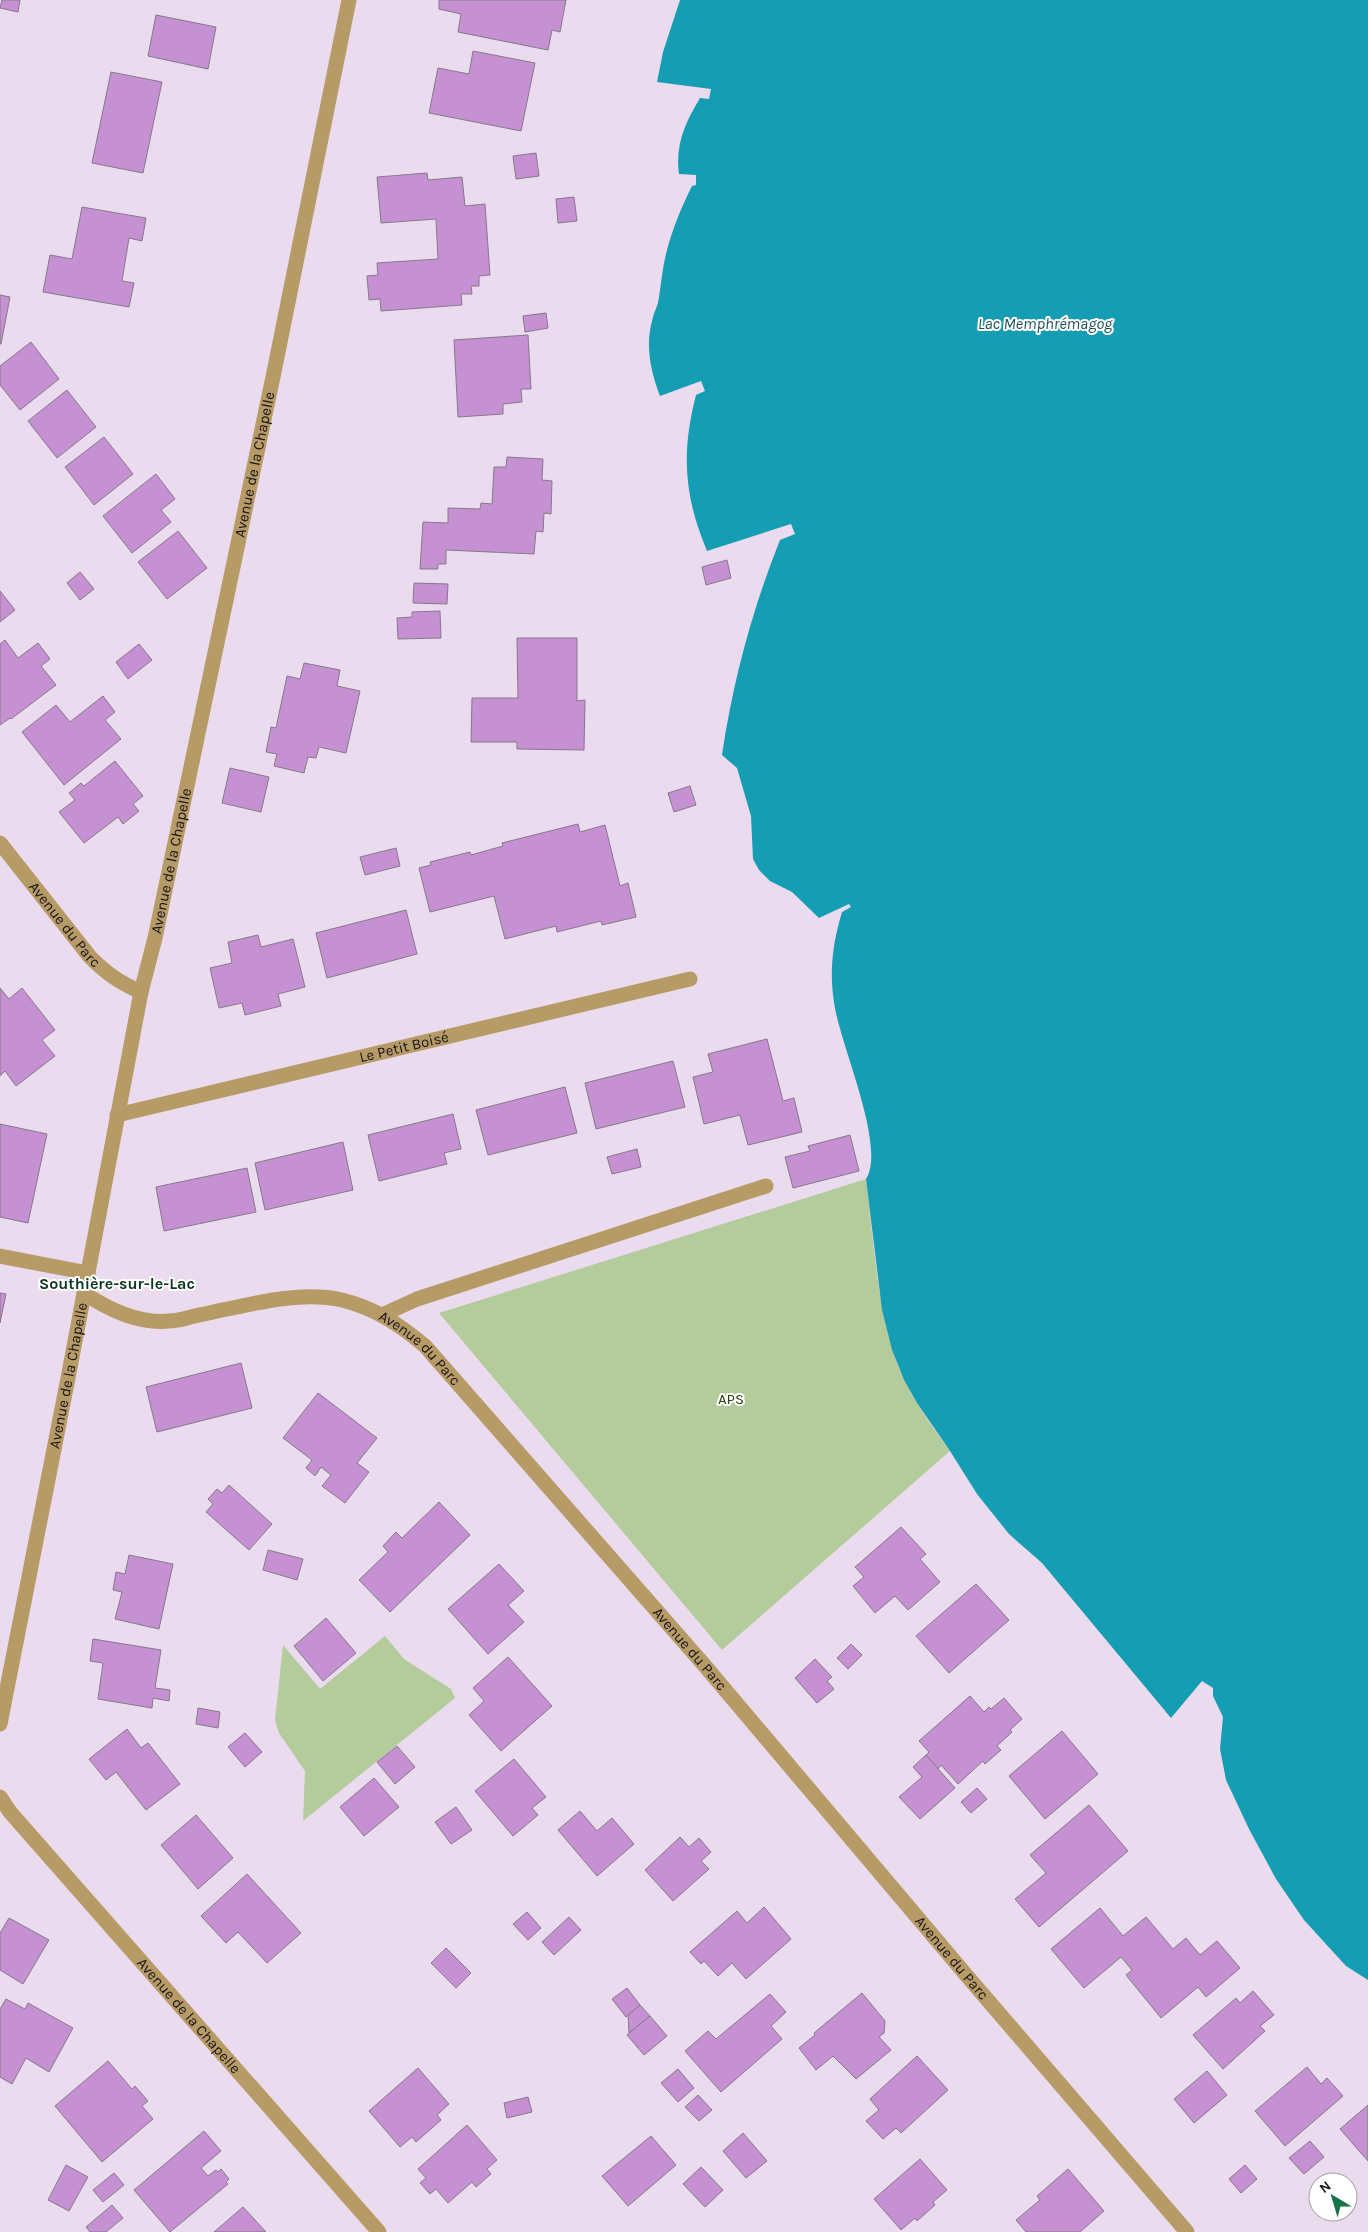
<svg xmlns="http://www.w3.org/2000/svg" width="1368" height="2232" viewBox="0 0 1368 2232" font-family="Karla,sans-serif">
	<style>
		.green { fill: #b4cc9c }
		.water { fill: #159db4 }
		.building { fill: #c691d2; stroke: #867889 }
		.lines { fill: none; stroke-linecap: round; stroke-linejoin: round }
		.service { stroke: #b69b67; stroke-width: 15 }
		.minor { stroke: #b69b67; stroke-width: 15 }
		.labels { text-anchor: middle; dominant-baseline: central; stroke-width: 4; stroke-linejoin: round; paint-order: stroke }
		.street-label { font-size: 15px; fill: #181219; stroke: #fff }
		.park-label { font-size: 15px; fill: #2b410a; stroke: #fff }
		.water-label { font-size: 16px; font-style: italic; fill: #1d4f59; stroke: #fff }
		.neighbourhood-label { font-size: 16px; font-weight: bold; fill: #0b3520; stroke: #fff }
	</style>
	<rect width="100%" height="100%" fill="#ebdbef"/>
	<g class="green">
		<path d="M866 1179C873 1235 876 1294 892 1349 903 1386 927 1420 950 1451L722 1650 439 1313Z"/>
		<path d="M385 1636 404 1659 451 1689 455 1698 303 1821 305 1771 279 1733 275 1720 283 1645 320 1689Z"/>
	</g>
	<path class="water" d="M680 0H1368V1980L1346 1966 1304 1920 1276 1879 1249 1829 1226 1780 1220 1749 1223 1717 1213 1696V1688L1202 1681 1171 1718 1042 1563 1009 1534 977 1494 950 1451 917 1403 904 1380 892 1350 882 1310 866 1179C887 1146 839 1043 834 1002 829 971 833 942 842 912L851 907 849 904 819 918 792 892 770 881 759 870 753 859 751 816 737 768 722 755C733 681 752 610 780 540L795 534 791 524 707 551C684 496 681 453 696 395L705 391 701 381 660 396C651 372 645 347 652 321 653 315 656 309 658 303 661 287 662 270 666 254 672 230 681 208 692 186L696 185V175L679 174C675 145 685 123 700 98L709 99 711 89 657 82 663 52Z"/>
	<g class="building">
		<path d="M2 0H20L18 12 0 8Z"/>
		<path d="M439 0H566L560 32 552 30 548 50 458 32 461 14 439 9Z"/>
		<path d="M156 15 216 27 208 69 148 56Z"/>
		<path d="M473 51 535 63 521 131 429 113 438 68 469 74Z"/>
		<path d="M111 72 162 82 143 173 92 163Z"/>
		<path d="M536 153 539 176 516 179 513 156Z"/>
		<path d="M427 173 428 180 462 177 465 206 485 204 490 275 479 276V286H471L472 294H461L462 305 381 311 380 299 369 300 367 276 378 275 377 263 438 259 436 219 381 223 377 177Z"/>
		<path d="M574 197 577 221 558 223 556 199Z"/>
		<path d="M82 207 146 218 142 241 129 238 122 281 134 283 129 307 43 292 50 255 72 259Z"/>
		<path d="M0 295 10 297 1 344H0Z"/>
		<path d="M546 313 548 328 525 332 523 316Z"/>
		<path d="M528 335 531 389H521L522 402 503 404V414L458 417 454 340Z"/>
		<path d="M31 342 59 379 20 410 0 385V366Z"/>
		<path d="M67 390 96 427 57 458 28 421Z"/>
		<path d="M104 437 133 474 94 505 65 467Z"/>
		<path d="M507 457 543 459 542 480 552 481 551 514 544 513 543 532 536 531 534 554 446 550V564H438V569H420L423 522 448 523V508L480 509 481 503 492 504 494 467H506Z"/>
		<path d="M156 474 175 499 161 510 171 522 132 553 103 516Z"/>
		<path d="M178 531 207 568 167 599 138 562Z"/>
		<path d="M727 560 731 578 706 585 702 567Z"/>
		<path d="M80 572 94 589 80 600 67 583Z"/>
		<path d="M414 583 448 584 447 604 413 603Z"/>
		<path d="M0 591 15 610 0 622Z"/>
		<path d="M440 611 441 638 398 639 397 618 412 617V612Z"/>
		<path d="M517 638H577V701L585 700 584 750 517 749V742H471L472 698H518Z"/>
		<path d="M5 640 18 658 38 643 50 659 41 666 56 685 11 719 10 718 0 725V644Z"/>
		<path d="M139 644 152 660 128 679 116 662Z"/>
		<path d="M304 663 340 670 337 686 360 691 346 753 319 747 316 758 308 757 304 773 274 766 277 754 266 752 271 727 276 728 287 676 300 679Z"/>
		<path d="M103 696 115 712 105 720 121 739 64 785 22 732 56 705 70 722Z"/>
		<path d="M115 761 143 796 133 804 139 811 123 824 118 817 84 843 59 812 75 800 69 793 81 783 84 786Z"/>
		<path d="M230 768 269 777 261 812 222 803Z"/>
		<path d="M690 786 696 805 674 812 668 793Z"/>
		<path d="M578 824 580 832 605 825 620 886 628 883 636 917 602 925 601 921 557 932 556 926 505 939 494 896 430 912 419 868 431 865 430 862 470 852 471 855 503 846 502 843Z"/>
		<path d="M396 848 400 866 365 875 360 857Z"/>
		<path d="M406 910 417 954 327 978 316 933Z"/>
		<path d="M258 935 261 947 293 939 305 987 278 994 281 1006 245 1015 242 1003 219 1008 210 968 232 963 228 942Z"/>
		<path d="M0 988 9 999 22 988 55 1030 42 1040 55 1056 16 1086 5 1071 0 1076Z"/>
		<path d="M767 1039 783 1101 794 1098 802 1132 748 1145 740 1115 704 1124 693 1077 713 1072 708 1054Z"/>
		<path d="M673 1061 685 1107 596 1129 585 1083Z"/>
		<path d="M565 1087 577 1133 488 1155 476 1110Z"/>
		<path d="M453 1114 461 1149 444 1153 447 1164 379 1181 368 1135Z"/>
		<path d="M0 1124 47 1134 28 1223 0 1217Z"/>
		<path d="M850 1135 859 1171 793 1188 785 1157 810 1151 808 1146Z"/>
		<path d="M343 1142 353 1190 265 1210 255 1163Z"/>
		<path d="M637 1149 641 1167 612 1174 607 1157Z"/>
		<path d="M247 1168 256 1212 164 1231 156 1187Z"/>
		<path d="M0 1293 6 1294 0 1323Z"/>
		<path d="M241 1363 252 1408 157 1432 146 1387Z"/>
		<path d="M318 1393 377 1438 357 1463 369 1472 345 1503 322 1486 331 1475 321 1467 315 1476 306 1468 312 1460 283 1438Z"/>
		<path d="M229 1485 272 1524 249 1550 206 1512 213 1504 208 1499 217 1489 222 1493Z"/>
		<path d="M439 1502 470 1535 390 1612 359 1580 388 1552 383 1546 396 1532 402 1538Z"/>
		<path d="M901 1527 926 1554 920 1559 940 1582 908 1610 895 1596 875 1613 853 1586 864 1577 855 1567Z"/>
		<path d="M268 1550 303 1559 297 1580 263 1570Z"/>
		<path d="M129 1555 173 1564 159 1629 115 1619 122 1592 113 1590 116 1572 125 1574Z"/>
		<path d="M499 1564 524 1591 508 1605 524 1622 488 1654 448 1609Z"/>
		<path d="M976 1584 1009 1620 949 1673 916 1636Z"/>
		<path d="M326 1618 356 1653 323 1681 294 1646Z"/>
		<path d="M93 1639 161 1650 155 1688 170 1690 169 1701 153 1698 152 1708 98 1699 103 1663 90 1661Z"/>
		<path d="M851 1644 862 1655 848 1669 837 1658Z"/>
		<path d="M508 1657 552 1706 501 1751 469 1715 484 1701 473 1688Z"/>
		<path d="M815 1659 832 1677 827 1681 834 1689 817 1703 795 1678Z"/>
		<path d="M970 1696 984 1712 989 1707 991 1709 1004 1698 1022 1719 1010 1730 1012 1732 997 1746 1001 1750 985 1764 983 1761 958 1784 941 1765 938 1769 926 1755 929 1752 919 1741Z"/>
		<path d="M198 1708 220 1712 218 1728 196 1724Z"/>
		<path d="M127 1729 141 1748 148 1743 180 1784 146 1810 116 1772 106 1780 89 1759Z"/>
		<path d="M1062 1731 1098 1774 1045 1819 1009 1776Z"/>
		<path d="M245 1733 262 1752 245 1767 228 1747Z"/>
		<path d="M397 1746 415 1767 395 1784 377 1762Z"/>
		<path d="M926 1755 955 1788 920 1819 899 1797 922 1777 913 1767Z"/>
		<path d="M514 1759 546 1797 532 1808 538 1815 513 1836 475 1791Z"/>
		<path d="M374 1778 399 1807 364 1836 340 1807Z"/>
		<path d="M977 1788 987 1799 971 1813 961 1802Z"/>
		<path d="M1089 1805 1128 1851 1039 1927 1015 1899 1046 1873 1030 1855Z"/>
		<path d="M456 1807 472 1830 451 1844 435 1822Z"/>
		<path d="M580 1811 597 1831 612 1818 634 1844 597 1876 558 1830Z"/>
		<path d="M196 1815 233 1858 198 1889 161 1845Z"/>
		<path d="M680 1837 689 1847 699 1838 711 1852 701 1861 709 1869 673 1901 645 1870Z"/>
		<path d="M247 1874 301 1933 267 1963 238 1932 226 1943 201 1916Z"/>
		<path d="M764 1907 791 1939 746 1979 732 1963 718 1976 704 1961 701 1964 690 1952 737 1911 747 1923Z"/>
		<path d="M1100 1908 1123 1936 1146 1917 1173 1949 1186 1938 1200 1955 1217 1941 1240 1968 1206 1997 1198 1987 1161 2018 1126 1975 1132 1970 1121 1957 1084 1988 1051 1949Z"/>
		<path d="M527 1912 541 1928 528 1940 513 1924Z"/>
		<path d="M569 1917 581 1930 554 1955 542 1942Z"/>
		<path d="M9 1918 49 1940 23 1984 0 1970V1933Z"/>
		<path d="M446 1948 471 1973 456 1988 431 1963Z"/>
		<path d="M627 1988 640 2005 626 2017 612 1999Z"/>
		<path d="M1253 1991 1274 2015 1260 2026 1265 2031 1223 2069 1193 2035 1236 1998 1240 2003Z"/>
		<path d="M862 1993 885 2021 884 2033 879 2037 891 2050 856 2079 833 2056 816 2070 799 2048 815 2035 814 2033Z"/>
		<path d="M770 1994 786 2012 771 2026 782 2039 721 2092 685 2051 708 2031 716 2039Z"/>
		<path d="M6 1999 25 2009 28 2003 73 2028 49 2072 26 2058 12 2084 0 2077V2009Z"/>
		<path d="M640 2005 650 2016 629 2033 628 2015Z"/>
		<path d="M650 2016 667 2036 644 2055 627 2035Z"/>
		<path d="M917 2056 948 2090 901 2133 896 2128 883 2139 866 2121 879 2110 870 2099Z"/>
		<path d="M108 2061 132 2089 135 2086 148 2101 142 2106 153 2119 102 2162 55 2106Z"/>
		<path d="M1307 2067 1321 2084 1327 2078 1343 2096 1285 2146 1255 2111Z"/>
		<path d="M418 2068 449 2104 437 2115 441 2120 416 2142 412 2137 400 2147 369 2111Z"/>
		<path d="M678 2069 694 2088 678 2102 661 2083Z"/>
		<path d="M1207 2071 1227 2095 1194 2123 1174 2099Z"/>
		<path d="M698 2095 712 2110 699 2121 685 2107Z"/>
		<path d="M528 2097 532 2112 507 2118 504 2103Z"/>
		<path d="M1368 2105V2161L1340 2129Z"/>
		<path d="M467 2125 497 2160 487 2169 491 2174 476 2187 472 2182 448 2203 436 2189 430 2194 420 2183 426 2178 418 2169Z"/>
		<path d="M204 2131 221 2151 201 2168 208 2176 216 2170 218 2172 221 2169 229 2179 226 2182 228 2184 170 2232 134 2190Z"/>
		<path d="M743 2133 767 2161 746 2178 723 2151Z"/>
		<path d="M651 2136 676 2165 628 2206 602 2176Z"/>
		<path d="M1310 2141 1324 2157 1304 2174 1289 2158Z"/>
		<path d="M920 2159 947 2190 933 2202 935 2205 917 2221 915 2218 901 2230 874 2199Z"/>
		<path d="M66 2165 88 2177 69 2211 48 2200Z"/>
		<path d="M1245 2165 1257 2179 1241 2193 1229 2179Z"/>
		<path d="M701 2167 723 2190 705 2207 683 2184Z"/>
		<path d="M1068 2169 1104 2211 1080 2232H1026L1016 2220 1040 2200 1037 2196Z"/>
		<path d="M114 2173 124 2185 103 2202 93 2190Z"/>
		<path d="M112 2205 123 2218 106 2232H90L86 2227Z"/>
		<path d="M243 2207 266 2232H214Z"/>
	</g>
	<g class="lines">
		<g class="service">
			<path d="M0 1256 88 1273"/>
			<path d="M382 1315 417 1299 766 1186"/>
		</g>
		<g class="minor">
			<path id="s1" d="M0 843 90 957C106 973 120 983 141 992"/>
			<path id="s2" d="M117 1115 690 979"/>
			<path id="s3" d="M84 1293C109 1310 138 1324 169 1321 179 1321 189 1317 199 1315 245 1306 296 1290 342 1300 375 1308 400 1325 425 1346L705 1666 967 1976 1187 2232"/>
			<path id="s4" d="M0 1724 69 1373 141 992 155 938 274 372 349 0"/>
			<path id="s5" d="M0 1797 10 1812 379 2232"/>
		</g>
	</g>
	<g class="labels">
		<g class="street-label">
			<text stroke="none"><textPath href="#s4" startOffset="1285">Avenue de la Chapelle</textPath></text>
			<text stroke="none"><textPath href="#s4" startOffset="880">Avenue de la Chapelle</textPath></text>
			<text stroke="none"><textPath href="#s1" startOffset="104">Avenue du Parc</textPath></text>
			<text stroke="none"><textPath href="#s2" startOffset="295">Le Petit Boisé</textPath></text>
			<text stroke="none"><textPath href="#s3" startOffset="360">Avenue du Parc</textPath></text>
			<text stroke="none"><textPath href="#s4" startOffset="355">Avenue de la Chapelle</textPath></text>
			<text stroke="none"><textPath href="#s3" startOffset="765">Avenue du Parc</textPath></text>
			<text stroke="none"><textPath href="#s3" startOffset="1170">Avenue du Parc</textPath></text>
			<text stroke="none"><textPath href="#s5" startOffset="289">Avenue de la Chapelle</textPath></text>
		</g>
		<g class="park-label">
			<text x="731" y="1399">APS</text>
		</g>
		<g class="water-label">
			<text x="1045" y="323">Lac Memphrémagog</text>
		</g>
		<g class="neighbourhood-label">
			<text x="117" y="1283">Southière-sur-le-Lac</text>
		</g>
	</g>
	<g transform="translate(1333 2197) rotate(322)"><circle r="24" fill="#ffffff" stroke="#a3a0a3"/>
	<path d="M0-4L9 19L0 12L-9 19Z" fill="#167348"/>
	<text y="-8" font-size="14" font-weight="bold" text-anchor="middle" fill="#181219">N</text>
	</g>
</svg>
